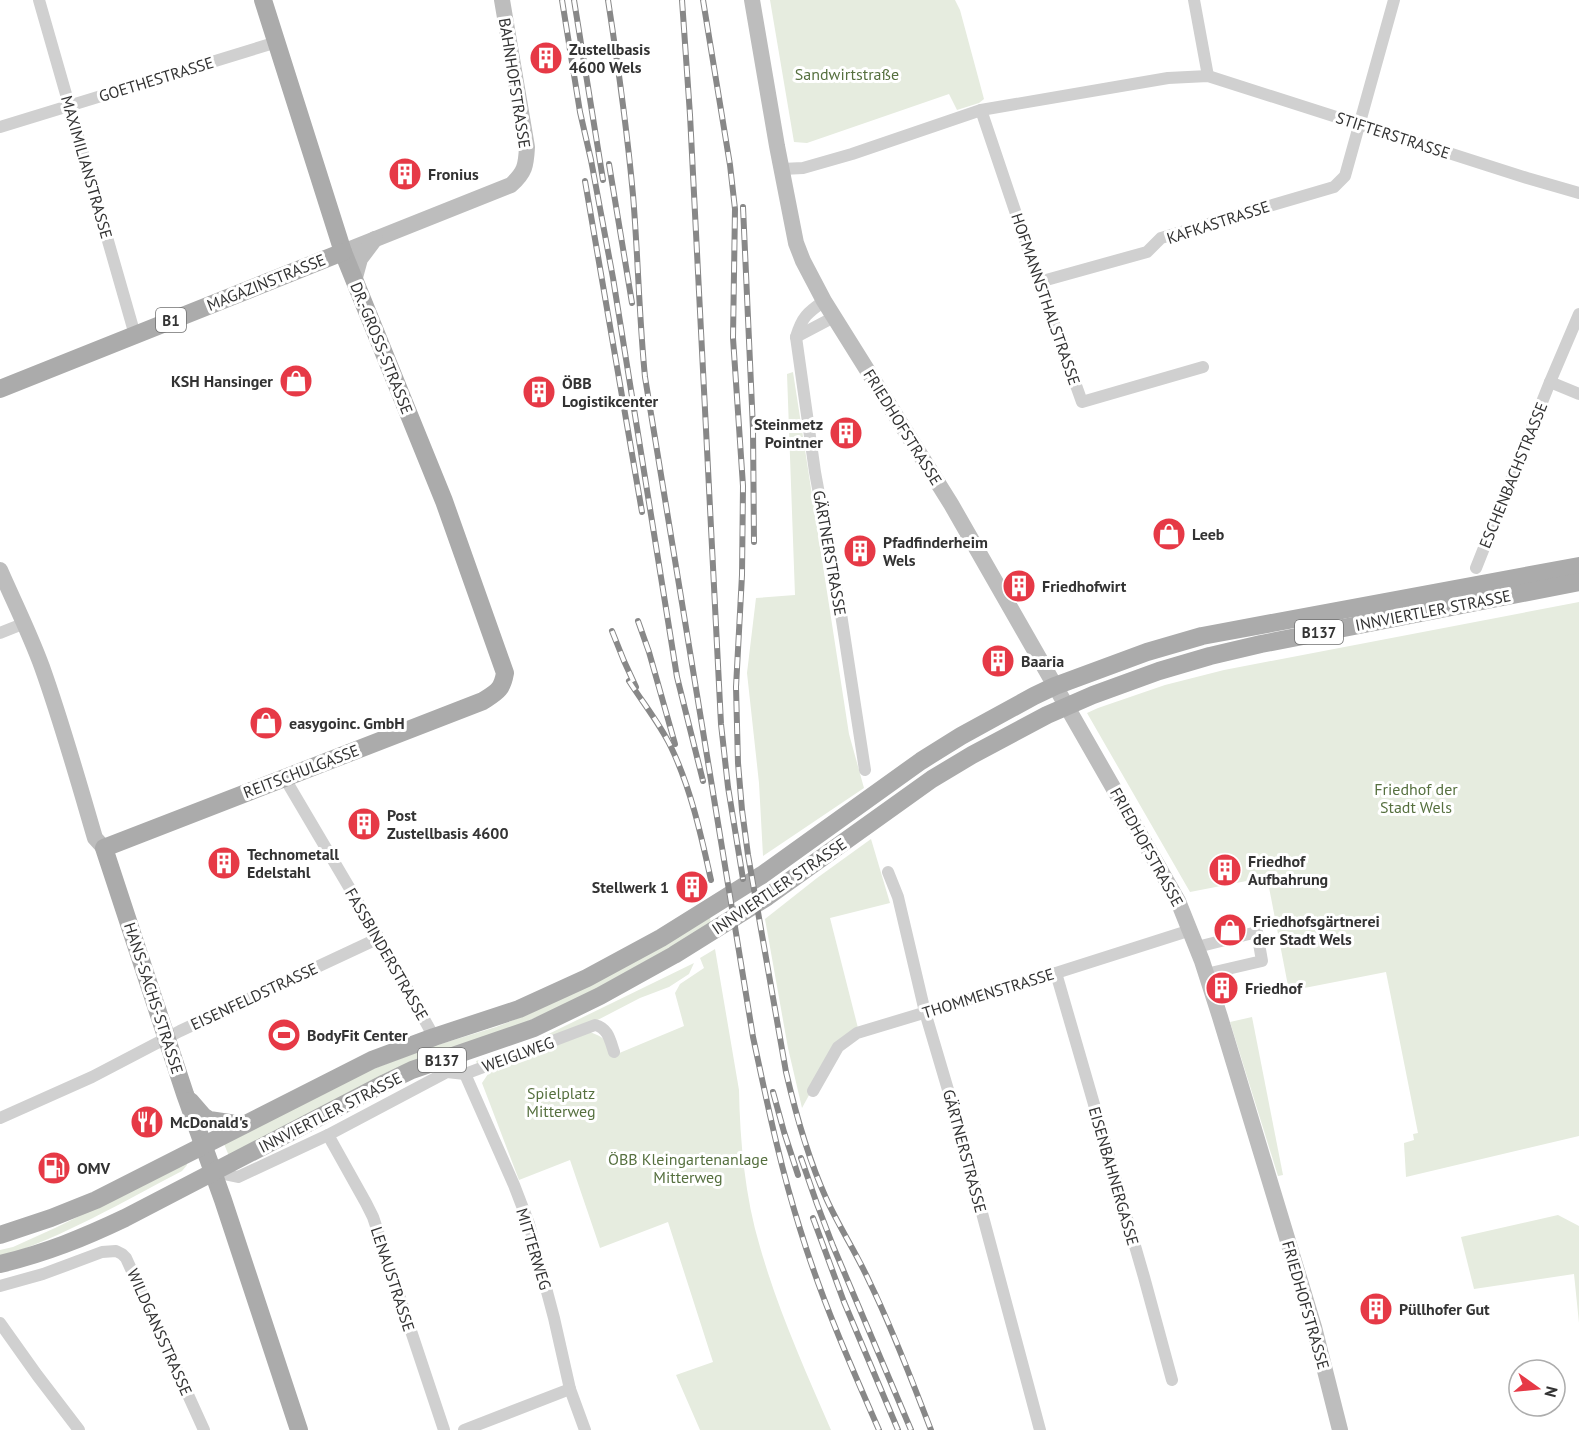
<svg xmlns="http://www.w3.org/2000/svg" width="1579" height="1430" viewBox="0 0 1579 1430" font-family="'PT Sans',sans-serif">
	<style>
		.green { fill: #e6ecdf }
		.lines { fill: none; stroke-linecap: round; stroke-linejoin: round }
		.street { stroke: #d0d0d0; stroke-width: 12 }
		.secondary { stroke: #bdbdbd; stroke-width: 16 }
		.primary { stroke: #ababab; stroke-width: 18 }
		.rail-casing { stroke: #888; stroke-width: 6 }
		.rail { stroke: #fff; stroke-width: 4; stroke-dasharray: 11; stroke-linecap: butt }
		.labels { text-anchor: middle; dominant-baseline: central; stroke-width: 6; stroke-linejoin: round; paint-order: stroke }
		.shield { fill: #fff; stroke: #707070; stroke-width: 1.5 }
		.shield-label { font-size: 15px; font-weight: bold; fill: #333 }
		.poi-label { font-size: 16px; font-weight: bold; fill: #333; stroke: #fff; text-anchor: start }
		.park-label { font-size: 16px; fill: #56703f; stroke: #fff }
		.street-label { font-size: 16px; fill: #333; stroke: #fff }
	</style>
	<rect width="100%" height="100%" fill="#fff"/>
	<g class="green">
		<path d="M770 0H955L960 10 984 99 979 103 957 110 949 94 807 143 794 142Z"/>
		<path d="M793 372 849 734 864 788 763 856 759 783 747 673 756 598 795 595 787 374Z"/>
		<path d="M1579 602V1136L1406 1177 1404 1143 1414 1140 1413 1134 1418 1133 1386 972 1289 991 1267 877 1190 892 1087 713 1098 708 1165 685 1224 670Z"/>
		<path d="M871 839 890 903 830 918 858 1028 839 1040 802 1108 788 1048 765 919 817 878Z"/>
		<path d="M710 917 711 925 579 998 229 1156 224 1144 352 1077 431 1047 496 1027 529 1014Z"/>
		<path d="M715 949 739 1090C740 1142 745 1197 760 1247 778 1310 805 1370 831 1430H700L676 1375 713 1362 668 1222 600 1248 570 1160 519 1180 482 1083 492 1068 590 1032C604 1037 608 1042 617 1054L684 1026 675 993 680 984 704 968 700 958Z"/>
		<path d="M694 963 689 974 669 987 640 998 588 1025 478 1066 476 1061 528 1044Z"/>
		<path d="M1252 1017 1283 1175 1278 1176 1230 1022Z"/>
		<path d="M187 1163V1165L182 1171C124 1201 62 1238 0 1257V1250L13 1247 55 1228Z"/>
		<path d="M1558 1215 1579 1226V1323L1574 1274 1474 1289 1461 1237Z"/>
	</g>
	<g class="lines">
		<g class="street">
			<path d="M39 0 135 335"/>
			<path d="M1194 0 1208 76"/>
			<path d="M981 110 1039 282 1082 402 1203 367"/>
			<path d="M0 127 277 42"/>
			<path d="M782 169 803 168 852 154 981 110 1168 78 1208 76 1527 178 1579 193"/>
			<path d="M1039 282 1147 252 1161 238 1334 187 1345 176 1394 0"/>
			<path d="M824 301C807 313 802 317 796 337L815 472 841 614 865 770"/>
			<path d="M796 337 834 317"/>
			<path d="M1550 382 1579 394"/>
			<path d="M1476 568 1550 382 1579 314"/>
			<path d="M0 633 25 623"/>
			<path d="M284 777 379 938 434 1037"/>
			<path d="M888 872 898 897 925 1012 959 1127 1040 1430"/>
			<path d="M1197 947 1257 932 1262 961 1206 974"/>
			<path d="M1056 973 1144 1277 1172 1380"/>
			<path d="M465 1074 514 1185 529 1224 554 1318 570 1389 585 1430"/>
			<path d="M813 1091 838 1047 857 1033 1056 973 1191 930"/>
			<path d="M0 1118 92 1077 180 1031 379 938"/>
			<path d="M328 1135 366 1203 373 1217 444 1430"/>
			<path d="M214 1172 238 1177 328 1135 447 1072 465 1074 595 1025C608 1028 610 1040 614 1052"/>
			<path d="M0 1286 43 1274 102 1252 116 1251 122 1254 126 1258 204 1430"/>
			<path d="M0 1323 37 1375 79 1430"/>
			<path d="M464 1430 570 1389"/>
		</g>
		<g class="secondary">
			<path d="M752 0 777 146 796 243 803 261 824 301 951 504 1178 901 1202 961 1220 1017 1314 1327 1340 1430"/>
			<path d="M343 252 511 185C525 172 526 166 527 147L502 0"/>
			<path d="M354 281 360 259 375 239"/>
			<path d="M0 570C14 602 30 634 42 667 62 723 78 780 95 838L104 848"/>
		</g>
		<g class="primary">
			<path d="M263 0 343 252 444 501 505 673C502 690 497 692 483 701L104 848 185 1094 223 1200 299 1430"/>
			<path d="M0 389 343 252"/>
			<path d="M190 1101 203 1116 209 1120 243 1125"/>
			<path d="M0 1235 51 1218 96 1200 372 1060 434 1037 519 1009 587 978 661 938 762 875 921 761 961 736 1034 696 1055 686 1147 652 1202 636 1579 566"/>
			<path d="M0 1264C46 1253 83 1238 125 1218L385 1083 412 1070 534 1028 600 996 674 955 767 897 932 779 972 755 1047 715 1093 695 1159 671 1210 656 1261 644 1579 582"/>
		</g>
		<g class="rail-casing">
			<g id="rail">
				<path d="M562 0 580 112 591 160 613 278 677 677 703 781"/>
				<path d="M574 0 603 180"/>
				<path d="M608 0C618 65 627 129 633 195 638 255 639 316 645 377L753 1037C767 1102 780 1166 800 1229 821 1298 850 1364 879 1430"/>
				<path d="M682 0 690 115 721 724 728 787 743 879"/>
				<path d="M703 0 730 165 735 209 733 338 743 486 742 575 736 687 738 763 742 810 748 855 786 1072C796 1115 808 1158 826 1198 839 1227 857 1254 870 1283 893 1330 912 1381 931 1430"/>
				<path d="M609 164 632 303"/>
				<path d="M585 181 642 512"/>
				<path d="M743 207 753 429 754 542"/>
				<path d="M638 621 649 652 675 744"/>
				<path d="M612 631 624 661 636 687"/>
				<path d="M629 681C643 703 660 724 671 747 691 789 701 835 711 880"/>
				<path d="M773 1092 784 1132 798 1175"/>
				<path d="M801 1158 817 1204 833 1246 911 1430"/>
				<path d="M813 1218 844 1302 898 1430"/>
			</g>
		</g>
		<use href="#rail" class="rail"/>
	</g>
	<defs>
		<g id="building-disc" transform="scale(1.725)"><circle r="9.5" fill="#e63946" stroke="#fff"/><path d="M-4-6H4V6H1V3H-1V6H-4ZM-2.5-4.3h1.7v1.8h-1.7ZM.8-4.3h1.7v1.8H.8ZM-2.5-1h1.7V.8h-1.7ZM.8-1h1.7V.8H.8Z" fill="#fff"/></g>
		<g id="shop-disc" transform="scale(1.725)"><circle r="9.5" fill="#e63946" stroke="#fff"/><path d="M-5-2.5h2.3a2.7 3.5 0 0 1 5.4 0H5L5.5 6h-11ZM-1.5-2.5h3a1.5 2.3 0 0 0-3 0Z" fill="#fff"/></g>
		<g id="stadium-disc" transform="scale(1.725)"><circle r="9.5" fill="#e63946" stroke="#fff"/><path d="M0-5a6.5 5 0 1 0 0 10a6.5 5 0 1 0 0-10ZM-3.5-1.8h7v3.6h-7Z" fill="#fff"/></g>
		<g id="restaurant-disc" transform="scale(1.725)"><circle r="9.5" fill="#e63946" stroke="#fff"/><path d="M-5-6h1v4h1v-4h1v4h1v-4h1v5L-1.5 .5V6h-2V.5L-5-1ZM5-6V6H3V1.5H1.5Q1.5-4 5-6Z" fill="#fff"/></g>
		<g id="fuel-disc" transform="scale(1.725)"><circle r="9.5" fill="#e63946" stroke="#fff"/><path d="M-5.5-6h7V0h2V4h1.3V-2.5L3-4.5l.8-.8L6-3V5H2.5V1h-1V6h-7ZM-4.2-4.7v3.2H.2V-4.7Z" fill="#fff"/></g>
	</defs>
	<g fill-rule="evenodd">
		<use href="#building-disc" x="546" y="58"/>
		<use href="#building-disc" x="405" y="174"/>
		<use href="#shop-disc" x="296" y="381"/>
		<use href="#building-disc" x="539" y="392"/>
		<use href="#building-disc" x="846" y="433"/>
		<use href="#shop-disc" x="1169" y="534"/>
		<use href="#building-disc" x="860" y="551"/>
		<use href="#building-disc" x="1019" y="586"/>
		<use href="#building-disc" x="998" y="661"/>
		<use href="#shop-disc" x="266" y="723"/>
		<use href="#building-disc" x="364" y="824"/>
		<use href="#building-disc" x="224" y="863"/>
		<use href="#building-disc" x="1225" y="870"/>
		<use href="#building-disc" x="692" y="887"/>
		<use href="#shop-disc" x="1230" y="930"/>
		<use href="#building-disc" x="1222" y="988"/>
		<use href="#stadium-disc" x="284" y="1035"/>
		<use href="#restaurant-disc" x="147" y="1122"/>
		<use href="#fuel-disc" x="54" y="1168"/>
		<use href="#building-disc" x="1376" y="1309"/>
	</g>
	<g class="labels">
		<g class="shield">
			<rect x="156" y="308" width="30" height="24" rx="4.5"/>
			<rect x="1295" y="620" width="48" height="24" rx="4.5"/>
			<rect x="418" y="1048" width="48" height="24" rx="4.5"/>
		</g>
		<g class="shield-label">
			<text x="171" y="320">B1</text>
			<text x="1319" y="632">B137</text>
			<text x="442" y="1060">B137</text>
		</g>
		<g class="poi-label">
			<text x="569" y="49">Zustellbasis<tspan x="569" dy="18">4600 Wels</tspan></text>
			<text x="428" y="174">Fronius</text>
			<text x="273" y="381" text-anchor="end">KSH Hansinger</text>
			<text x="562" y="383">ÖBB<tspan x="562" dy="18">Logistikcenter</tspan></text>
			<text x="823" y="424" text-anchor="end">Steinmetz<tspan x="823" dy="18">Pointner</tspan></text>
			<text x="1192" y="534">Leeb</text>
			<text x="883" y="542">Pfadfinderheim<tspan x="883" dy="18">Wels</tspan></text>
			<text x="1042" y="586">Friedhofwirt</text>
			<text x="1021" y="661">Baaria</text>
			<text x="289" y="723">easygoinc. GmbH</text>
			<text x="387" y="815">Post<tspan x="387" dy="18">Zustellbasis 4600</tspan></text>
			<text x="247" y="854">Technometall<tspan x="247" dy="18">Edelstahl</tspan></text>
			<text x="1248" y="861">Friedhof<tspan x="1248" dy="18">Aufbahrung</tspan></text>
			<text x="669" y="887" text-anchor="end">Stellwerk 1</text>
			<text x="1253" y="921">Friedhofsgärtnerei<tspan x="1253" dy="18">der Stadt Wels</tspan></text>
			<text x="1245" y="988">Friedhof</text>
			<text x="307" y="1035">BodyFit Center</text>
			<text x="170" y="1122">McDonald's</text>
			<text x="77" y="1168">OMV</text>
			<text x="1399" y="1309">Püllhofer Gut</text>
		</g>
		<g class="park-label">
			<text x="847" y="74">Sandwirtstraße</text>
			<text x="1416" y="789">Friedhof der<tspan x="1416" dy="18">Stadt Wels</tspan></text>
			<text x="561" y="1093">Spielplatz<tspan x="561" dy="18">Mitterweg</tspan></text>
			<text x="688" y="1159">ÖBB Kleingartenanlage<tspan x="688" dy="18">Mitterweg</tspan></text>
		</g>
		<g class="street-label">
			<text transform="translate(156 79) rotate(-17)">GOETHESTRASSE</text>
			<text transform="translate(515 83) rotate(81)">BAHNHOFSTRASSE</text>
			<text transform="translate(1393 135) rotate(18)">STIFTERSTRASSE</text>
			<text transform="translate(87 167) rotate(74)">MAXIMILIANSTRASSE</text>
			<text transform="translate(1218 222) rotate(-18)">KAFKASTRASSE</text>
			<text transform="translate(266 282) rotate(-22)">MAGAZINSTRASSE</text>
			<text transform="translate(1046 299) rotate(71)">HOFMANNSTHALSTRASSE</text>
			<text transform="translate(382 348) rotate(68)">DR.-GROSS-STRASSE</text>
			<text transform="translate(903 427) rotate(58)">FRIEDHOFSTRASSE</text>
			<text transform="translate(1513 475) rotate(-68)">ESCHENBACHSTRASSE</text>
			<text transform="translate(830 553) rotate(80)">GÄRTNERSTRASSE</text>
			<text transform="translate(1433 610) rotate(-11)">INNVIERTLER STRASSE</text>
			<text transform="translate(301 771) rotate(-21)">REITSCHULGASSE</text>
			<text transform="translate(1147 847) rotate(61)">FRIEDHOFSTRASSE</text>
			<text transform="translate(779 886) rotate(-34)">INNVIERTLER STRASSE</text>
			<text transform="translate(387 954) rotate(60)">FASSBINDERSTRASSE</text>
			<text transform="translate(988 993) rotate(-17)">THOMMENSTRASSE</text>
			<text transform="translate(254 996) rotate(-25)">EISENFELDSTRASSE</text>
			<text transform="translate(154 998) rotate(72)">HANS-SACHS-STRASSE</text>
			<text transform="translate(518 1054) rotate(-20)">WEIGLWEG</text>
			<text transform="translate(330 1112) rotate(-27)">INNVIERTLER STRASSE</text>
			<text transform="translate(965 1151) rotate(75)">GÄRTNERSTRASSE</text>
			<text transform="translate(1114 1176) rotate(74)">EISENBAHNERGASSE</text>
			<text transform="translate(534 1249) rotate(73)">MITTERWEG</text>
			<text transform="translate(393 1279) rotate(72)">LENAUSTRASSE</text>
			<text transform="translate(1306 1305) rotate(74)">FRIEDHOFSTRASSE</text>
			<text transform="translate(160 1332) rotate(66)">WILDGANSSTRASSE</text>
		</g>
	</g>
	<g transform="translate(1537 1388) rotate(105)"><circle r="28" fill="#ffffff" stroke="#adadad" stroke-width="1.5"/>
	<path d="M0-4.5L10 22L0 15L-10 22Z" fill="#e63946"/>
	<text y="-9" font-size="16" font-weight="bold" text-anchor="middle" fill="#333333">N</text>
	</g>
</svg>
